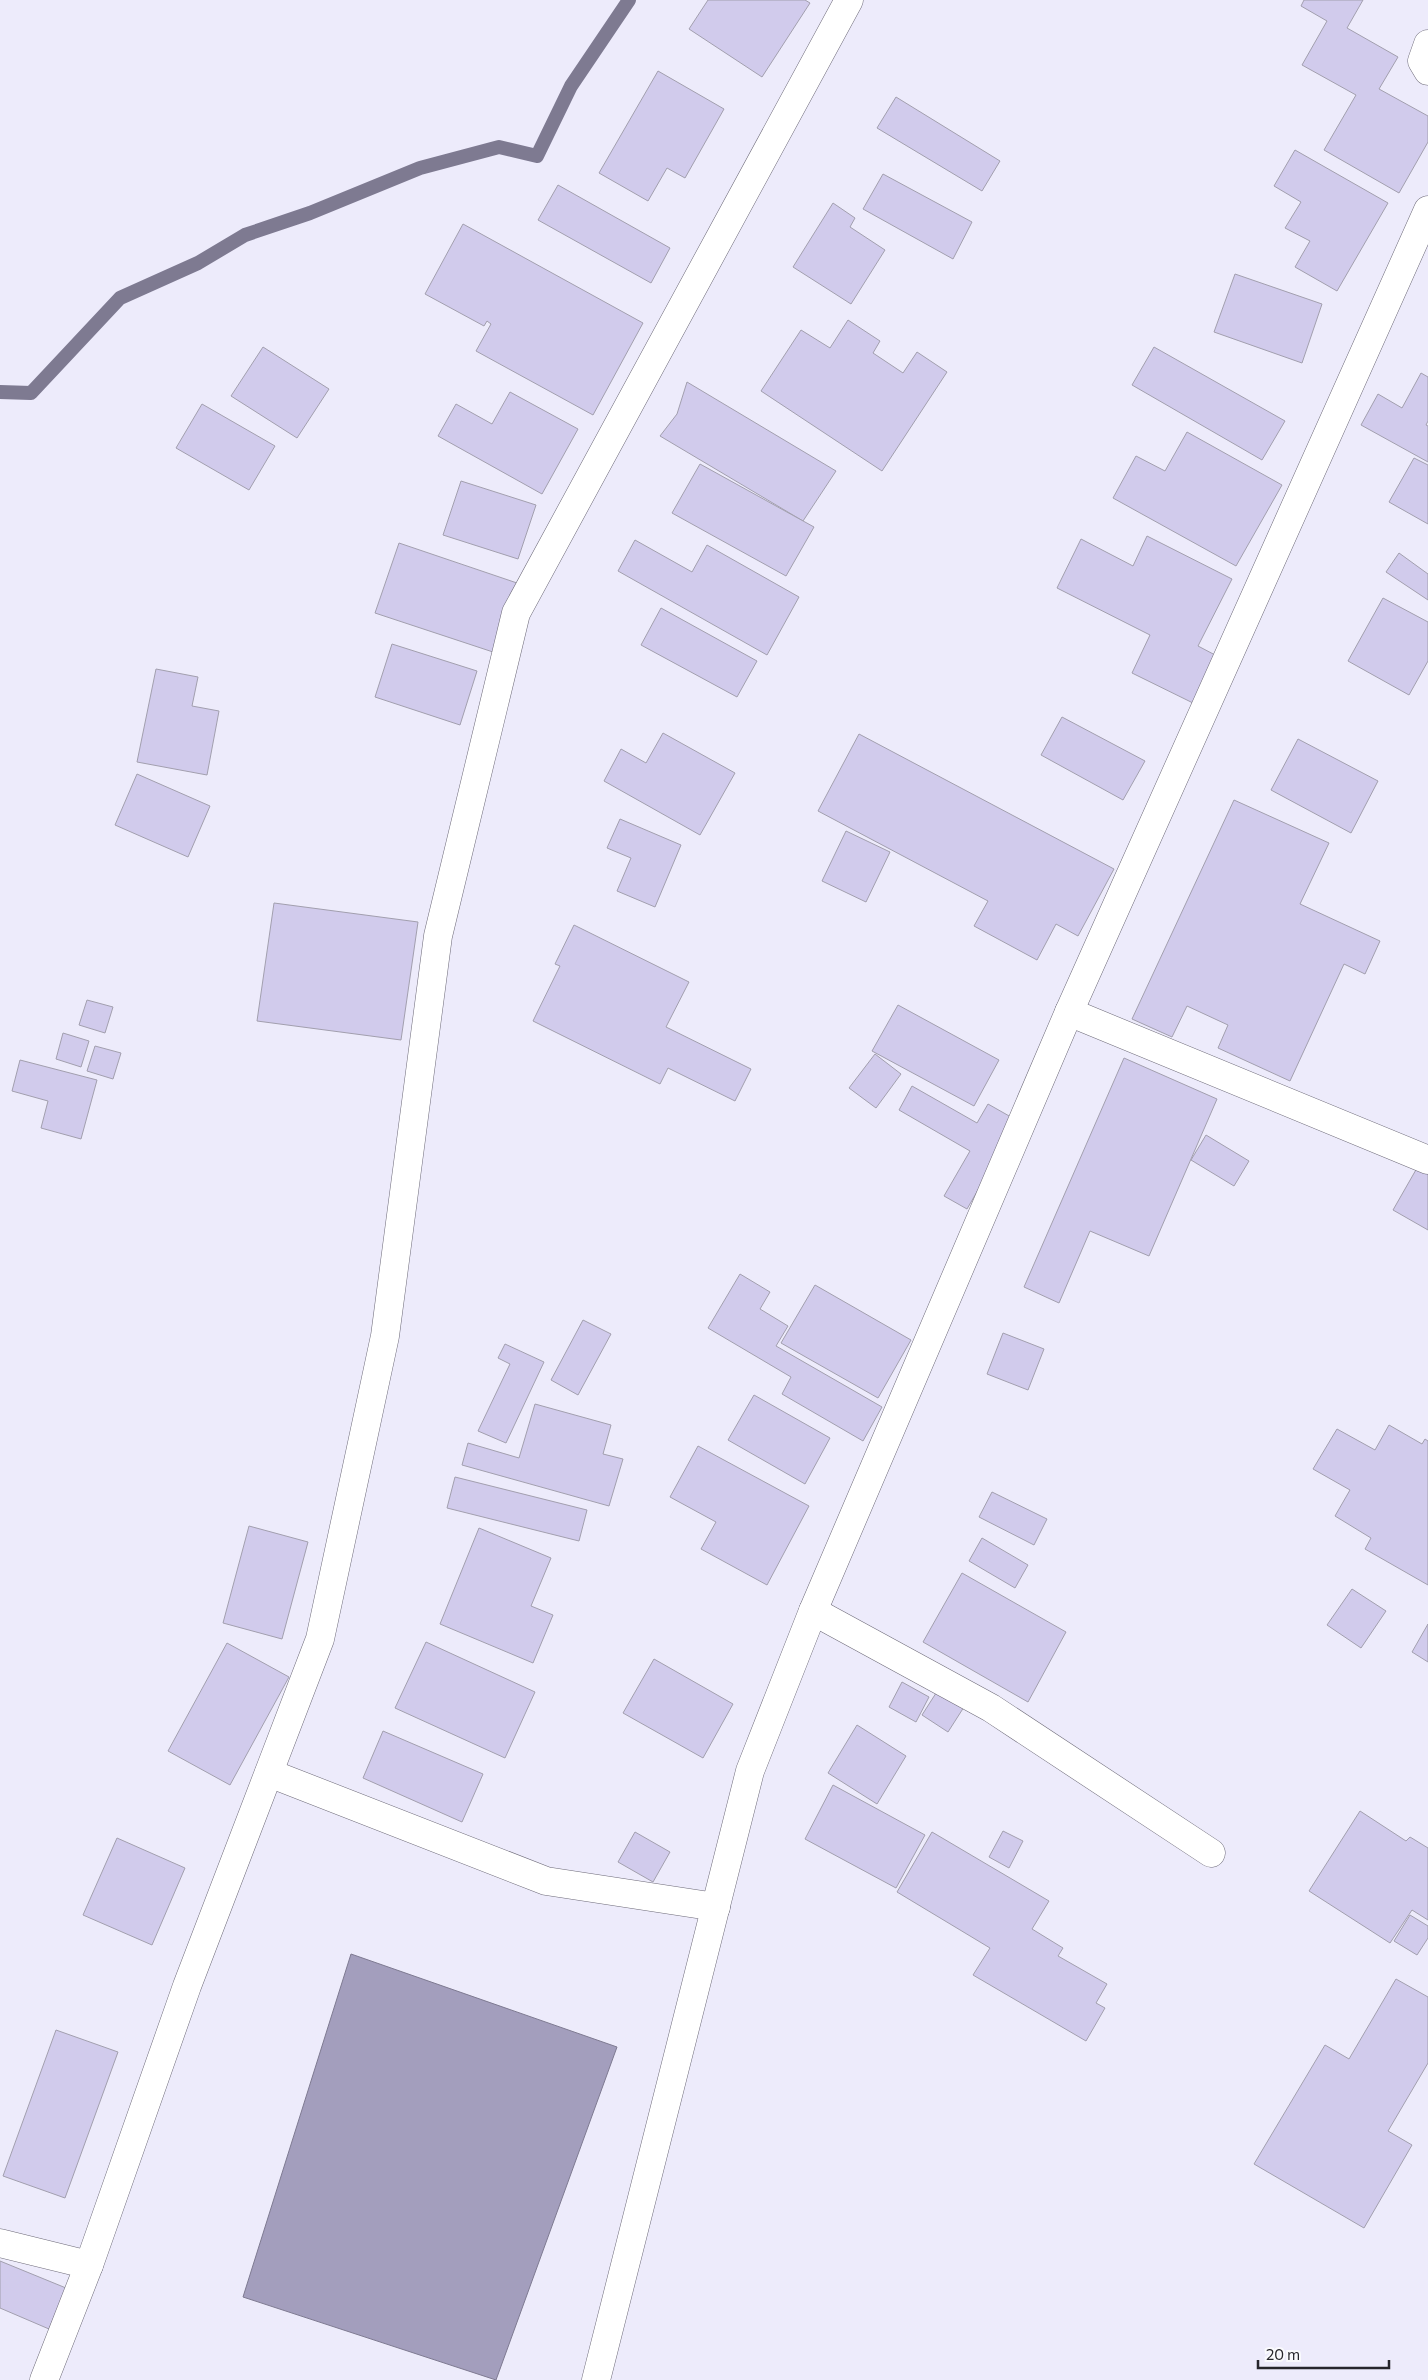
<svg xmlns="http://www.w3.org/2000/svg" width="1428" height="2380" viewBox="0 0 1428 2380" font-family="Commissioner,sans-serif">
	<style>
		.water { fill: #a39ebd; stroke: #7e7a91 }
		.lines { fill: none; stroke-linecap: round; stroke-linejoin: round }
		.stream { stroke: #7e7a91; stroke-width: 14 }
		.building { fill: #d1cbec; stroke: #a29fae }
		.minor-casing { stroke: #6e6b79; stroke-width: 29 }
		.minor { stroke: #fff; stroke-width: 28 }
	</style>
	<rect width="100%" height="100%" fill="#edebfb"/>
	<path class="water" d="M351 1954 617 2047 496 2380 243 2297Z"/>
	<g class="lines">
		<path class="stream" d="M0 392 31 393 120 298 198 263 245 235 310 213 420 168 499 147 537 156 571 86 629 0"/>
	</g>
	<g class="building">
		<path d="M708 0H805L810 3 762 77 689 29Z"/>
		<path d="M1304 0H1363L1347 28 1398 57 1379 89 1428 116V142L1399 193 1324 150 1356 95 1302 65 1327 21 1301 6Z"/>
		<path d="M658 71 724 109 685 178 667 168 648 201 599 173Z"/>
		<path d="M896 97 1000 161 982 191 877 128Z"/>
		<path d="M1295 150 1388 203 1337 291 1295 267 1310 241 1285 228 1301 202 1274 186Z"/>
		<path d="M883 174 972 222 953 259 863 209Z"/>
		<path d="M558 185 670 248 651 283 538 220Z"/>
		<path d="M833 203 855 218 850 227 885 250 851 304 793 267Z"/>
		<path d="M463 224 643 323 593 415 476 351 491 324 487 321 484 326 425 294Z"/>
		<path d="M1235 274 1322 304 1302 363 1214 332Z"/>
		<path d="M848 320 880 341 873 353 903 373 917 352 947 372 882 471 761 391 801 330 830 348Z"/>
		<path d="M263 347 329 389 297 438 231 396Z"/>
		<path d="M1154 347 1285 421 1262 460 1132 385Z"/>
		<path d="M1421 373 1428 377V421L1426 425 1428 426V462L1361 425 1378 394 1402 408Z"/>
		<path d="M687 382 836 471 803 521 660 436 677 414Z"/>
		<path d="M510 392 578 429 542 494 438 436 456 404 492 424Z"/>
		<path d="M202 404 275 446 249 490 176 448Z"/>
		<path d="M1187 432 1282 485 1236 566 1113 498 1136 456 1165 471Z"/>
		<path d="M1414 458 1428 465V524L1389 502Z"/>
		<path d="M700 464 814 527 786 576 672 513Z"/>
		<path d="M461 481 536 505 518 559 443 535Z"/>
		<path d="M1147 536 1232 579 1198 646 1217 656 1193 703 1132 673 1150 635 1057 588 1081 539 1133 566Z"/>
		<path d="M635 540 692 572 707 545 799 597 767 655 618 571Z"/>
		<path d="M399 543 517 583 493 652 375 613Z"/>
		<path d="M1399 553 1428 574V600L1386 572Z"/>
		<path d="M1383 598 1428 622V661L1409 695 1348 661Z"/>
		<path d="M661 608 757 661 737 697 641 645Z"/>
		<path d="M392 644 477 671 460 725 375 697Z"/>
		<path d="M156 669 198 677 192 706 219 711 207 775 137 762Z"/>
		<path d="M1062 717 1145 761 1123 800 1041 755Z"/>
		<path d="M663 733 735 773 700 835 604 781 621 749 646 763Z"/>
		<path d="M859 734 1114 869 1078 936 1056 924 1037 960 974 926 988 901 818 811Z"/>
		<path d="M1298 739 1378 781 1351 833 1271 790Z"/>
		<path d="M137 774 210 806 188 857 115 825Z"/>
		<path d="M1234 800 1329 843 1300 904 1380 941 1365 974 1344 964 1290 1081 1218 1048 1228 1025 1187 1006 1172 1037 1132 1019Z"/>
		<path d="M620 819 681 845 655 907 617 891 631 858 607 848Z"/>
		<path d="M846 831 890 852 866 902 822 881Z"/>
		<path d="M274 903 418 922 401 1040 257 1021Z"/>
		<path d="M574 925 689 982 666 1027 751 1069 735 1101 668 1068 660 1084 533 1021 560 966 555 964Z"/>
		<path d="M87 1000 113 1007 105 1033 79 1025Z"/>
		<path d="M898 1005 999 1060 974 1106 872 1051Z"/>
		<path d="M63 1033 89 1041 81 1067 56 1059Z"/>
		<path d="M95 1046 121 1053 113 1079 87 1071Z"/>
		<path d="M875 1054 901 1074 876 1108 849 1088Z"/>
		<path d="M1124 1058 1217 1099 1149 1256 1090 1231 1059 1303 1024 1287Z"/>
		<path d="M20 1060 97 1080 81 1139 41 1128 48 1101 12 1091Z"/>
		<path d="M912 1086 977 1123 988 1104 1018 1121 967 1209 944 1196 970 1151 899 1110Z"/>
		<path d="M1206 1135 1249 1161 1234 1186 1191 1160Z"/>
		<path d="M1421 1161 1428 1165V1230L1393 1210Z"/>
		<path d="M740 1274 770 1292 760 1309 788 1326 776 1346 882 1407 863 1441 782 1394 791 1377 708 1328Z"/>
		<path d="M815 1285 911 1340 878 1398 781 1343Z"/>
		<path d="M583 1320 611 1334 578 1395 551 1380Z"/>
		<path d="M1003 1333 1044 1349 1028 1390 987 1374Z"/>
		<path d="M505 1344 544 1362 506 1443 478 1431 510 1364 498 1358Z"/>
		<path d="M754 1395 830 1438 805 1484 728 1440Z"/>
		<path d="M535 1404 611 1425 603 1454 623 1459 609 1506 462 1465 468 1443 519 1458Z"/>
		<path d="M1389 1425 1422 1444 1425 1439 1428 1441V1585L1365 1549 1371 1538 1335 1516 1350 1490 1313 1469 1337 1429 1375 1450Z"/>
		<path d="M698 1446 809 1506 767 1585 701 1549 716 1522 670 1497Z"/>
		<path d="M455 1477 587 1510 579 1541 447 1508Z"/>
		<path d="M992 1492 1047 1519 1034 1545 979 1517Z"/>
		<path d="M249 1526 308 1542 282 1639 223 1623Z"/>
		<path d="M479 1528 551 1558 531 1606 553 1615 533 1663 440 1624Z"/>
		<path d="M982 1538 1028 1565 1015 1588 969 1561Z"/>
		<path d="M962 1573 1066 1632 1028 1702 923 1642Z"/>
		<path d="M1352 1589 1386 1611 1361 1648 1327 1625Z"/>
		<path d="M1428 1624V1662L1412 1652Z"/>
		<path d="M426 1642 535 1692 505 1758 395 1708Z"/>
		<path d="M227 1643 289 1677 230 1785 168 1751Z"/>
		<path d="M654 1659 733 1704 703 1758 623 1713Z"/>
		<path d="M902 1682 929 1697 916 1722 889 1707Z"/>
		<path d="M938 1690 964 1707 948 1732 922 1715Z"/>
		<path d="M857 1725 906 1756 877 1804 828 1773Z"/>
		<path d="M383 1731 483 1774 462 1822 363 1778Z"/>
		<path d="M833 1785 925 1835 896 1888 805 1839Z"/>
		<path d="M1360 1811 1406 1841 1410 1837 1428 1848V1920L1412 1910 1390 1943 1309 1891Z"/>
		<path d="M1003 1831 1023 1841 1009 1868 989 1857Z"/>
		<path d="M635 1832 670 1852 653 1882 618 1862Z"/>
		<path d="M932 1832 1049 1901 1032 1929 1063 1948 1058 1956 1107 1984 1096 2003 1105 2008 1086 2041 973 1975 990 1948 897 1892Z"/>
		<path d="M117 1838 185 1868 152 1945 83 1915Z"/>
		<path d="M1410 1915 1428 1926V1938L1417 1955 1394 1941Z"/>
		<path d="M1396 1979 1428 1997V2063L1388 2131 1412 2145 1364 2228 1254 2164 1325 2045 1349 2059Z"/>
		<path d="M56 2030 118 2052 65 2198 3 2176Z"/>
		<path d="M0 2261 66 2288 49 2329 0 2308Z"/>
	</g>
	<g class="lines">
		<g class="minor-casing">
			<g id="minor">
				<path d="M1428 44 1422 61 1428 71"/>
				<path d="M1069 1012 1428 1160"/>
				<path d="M813 1611 991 1708 1211 1853"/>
				<path d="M269 1773 546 1881 716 1907"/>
				<path d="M0 2243 89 2265"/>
				<path d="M44 2380 89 2265 187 1986 320 1639 385 1336 438 936 516 613 849 0"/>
				<path d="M596 2380 750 1771 813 1611 1069 1012 1428 210"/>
			</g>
		</g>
		<use href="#minor" class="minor"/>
	</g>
	<path d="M1258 2360v8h131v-8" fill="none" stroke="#26252b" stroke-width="2.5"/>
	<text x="1266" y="2360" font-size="15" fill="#26252b" stroke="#fafafd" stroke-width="4" paint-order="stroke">20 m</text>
</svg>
